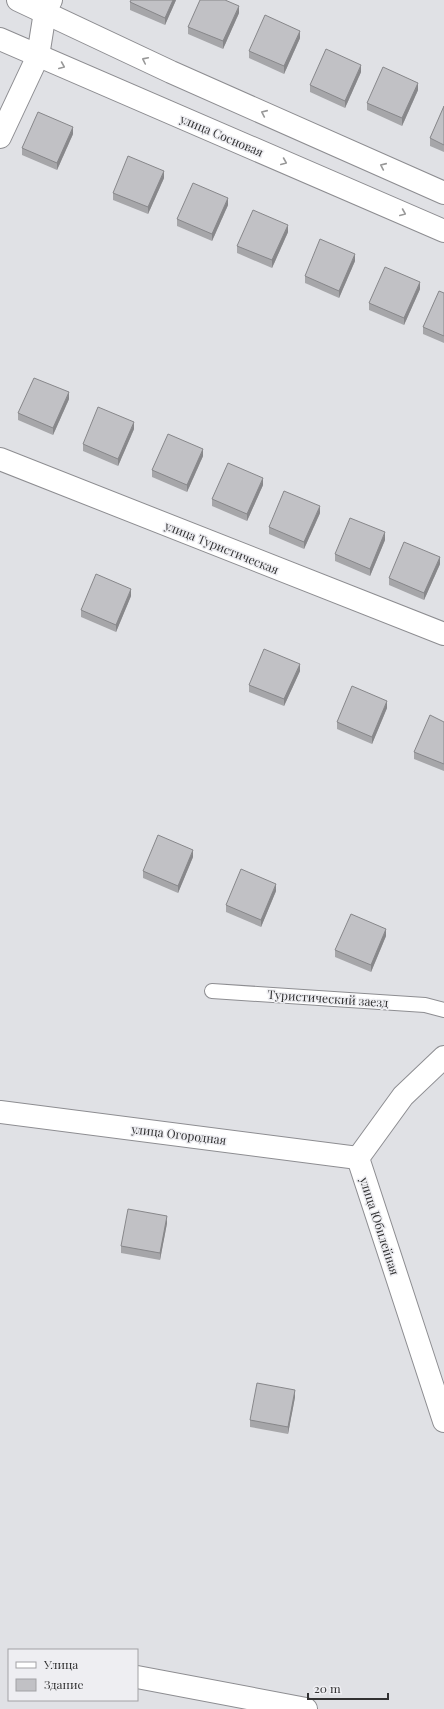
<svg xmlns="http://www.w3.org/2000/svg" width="444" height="1709" viewBox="0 0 444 1709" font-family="'Playfair Display',serif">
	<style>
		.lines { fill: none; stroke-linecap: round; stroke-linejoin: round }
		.service-casing { stroke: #8d8d91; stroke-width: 16 }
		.minor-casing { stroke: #8d8d91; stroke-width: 24 }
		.service { stroke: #fff; stroke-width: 14 }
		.minor { stroke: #fff; stroke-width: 22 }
		.wall { fill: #a6a6a9 }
		.shaded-wall { fill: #87878a }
		.building { fill: #c1c1c5; stroke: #87878a }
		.oneway { stroke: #989898 }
		.labels { text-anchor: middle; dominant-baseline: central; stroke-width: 3; stroke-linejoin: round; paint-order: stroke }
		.street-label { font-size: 12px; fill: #313132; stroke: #eeeef2 }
	</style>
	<rect width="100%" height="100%" fill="#e0e1e5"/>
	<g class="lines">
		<g class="service-casing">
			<path id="service" d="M212 991 425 1005 444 1010"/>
		</g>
		<g class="minor-casing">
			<g id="minor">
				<path d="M18 0 171 72 444 193"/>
				<path d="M0 39 444 231"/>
				<path d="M0 137 38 56 45 12 51 0"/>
				<path d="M0 459 444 634"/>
				<path d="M444 1057 403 1096 358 1158 444 1421"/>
				<path d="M0 1112 358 1158"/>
				<path d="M137 1677 306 1709"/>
			</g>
		</g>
		<use href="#service" class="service"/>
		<use href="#minor" class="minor"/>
	</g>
	<g class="wall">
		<path d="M131 0H176L165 25 130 10V2Z"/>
		<path d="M239 13 223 49 188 34V27Z"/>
		<path d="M300 38 284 74 249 58V51Z"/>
		<path d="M361 72 345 108 310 92V85Z"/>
		<path d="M418 90 402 126 367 110V103Z"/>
		<path d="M444 106V152L430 146V138Z"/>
		<path d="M73 134 57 170 22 155V148Z"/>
		<path d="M164 178 148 214 113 200V193Z"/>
		<path d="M228 205 212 241 177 226V219Z"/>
		<path d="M288 232 272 268 237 253V246Z"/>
		<path d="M355 261 339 298 305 283V276Z"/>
		<path d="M420 289 404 325 369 310V303Z"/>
		<path d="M444 293V343L423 334V327Z"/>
		<path d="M69 399 53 435 18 420V413Z"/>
		<path d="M134 429 118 466 83 451V444Z"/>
		<path d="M203 456 187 492 152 477V470Z"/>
		<path d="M263 485 247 521 212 506V499Z"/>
		<path d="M320 513 304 549 269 534V527Z"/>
		<path d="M385 540 370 576 335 561V554Z"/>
		<path d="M440 564 424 600 389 585V578Z"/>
		<path d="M131 596 116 632 81 617V610Z"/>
		<path d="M300 671 284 706 249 692V685Z"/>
		<path d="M387 708 372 744 337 729V722Z"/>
		<path d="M444 722V771L414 759V752Z"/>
		<path d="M193 857 178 893 143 878V871Z"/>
		<path d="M276 891 261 927 226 912V905Z"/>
		<path d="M386 936 371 972 335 957V950Z"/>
		<path d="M167 1223 160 1260 121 1253V1246Z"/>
		<path d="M295 1397 288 1434 250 1427V1420Z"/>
	</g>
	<g class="shaded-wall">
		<path d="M173 0H176L165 25V18Z"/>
		<path d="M239 6V13L223 49V41Z"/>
		<path d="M300 31V38L284 74V66Z"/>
		<path d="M361 65V72L345 108V101Z"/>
		<path d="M418 83V90L402 126V118Z"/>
		<path d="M73 127V134L57 170V163Z"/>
		<path d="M164 171V178L148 214V207Z"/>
		<path d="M228 198V205L212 241V234Z"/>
		<path d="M288 225V232L272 268V260Z"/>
		<path d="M355 254V261L339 298V291Z"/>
		<path d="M420 282V289L404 325V318Z"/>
		<path d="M69 392V399L53 435V428Z"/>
		<path d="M134 422V429L118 466V459Z"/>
		<path d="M203 449V456L187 492V485Z"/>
		<path d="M263 478V485L247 521V514Z"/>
		<path d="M320 506V513L304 549V542Z"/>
		<path d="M385 532V540L370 576V569Z"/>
		<path d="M440 557V564L424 600V593Z"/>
		<path d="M131 589V596L116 632V625Z"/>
		<path d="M300 664V671L284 706V699Z"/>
		<path d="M387 701V708L372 744V737Z"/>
		<path d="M193 850V857L178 893V886Z"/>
		<path d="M276 884V891L261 927V920Z"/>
		<path d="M386 929V936L371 972V965Z"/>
		<path d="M167 1216V1223L160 1260V1253Z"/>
		<path d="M295 1390V1397L288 1434V1427Z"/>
	</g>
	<g class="building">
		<path d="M131 0H173L165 18 130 2Z"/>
		<path d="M200 0H225L239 6 223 41 188 27Z"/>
		<path d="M265 15 300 31 284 66 249 51Z"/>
		<path d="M326 49 361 65 345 101 310 85Z"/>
		<path d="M383 67 418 83 402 118 367 103Z"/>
		<path d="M444 106V145L430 138Z"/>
		<path d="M38 112 73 127 57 163 22 148Z"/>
		<path d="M128 156 164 171 148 207 113 193Z"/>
		<path d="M193 183 228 198 212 234 177 219Z"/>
		<path d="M253 210 288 225 272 260 237 246Z"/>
		<path d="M320 239 355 254 339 291 305 276Z"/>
		<path d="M385 267 420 282 404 318 369 303Z"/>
		<path d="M439 291 444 293V336L423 327Z"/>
		<path d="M34 378 69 392 53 428 18 413Z"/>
		<path d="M98 407 134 422 118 459 83 444Z"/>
		<path d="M168 434 203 449 187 485 152 470Z"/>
		<path d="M228 463 263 478 247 514 212 499Z"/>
		<path d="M284 491 320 506 304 542 269 527Z"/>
		<path d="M350 518 385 532 370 569 335 554Z"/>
		<path d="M404 542 440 557 424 593 389 578Z"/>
		<path d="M96 574 131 589 116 625 81 610Z"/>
		<path d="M264 649 300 664 284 699 249 685Z"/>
		<path d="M352 686 387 701 372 737 337 722Z"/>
		<path d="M430 715 444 722V764L414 752Z"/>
		<path d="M158 835 193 850 178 886 143 871Z"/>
		<path d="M241 869 276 884 261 920 226 905Z"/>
		<path d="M351 914 386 929 371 965 335 950Z"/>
		<path d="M128 1209 167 1216 160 1253 121 1246Z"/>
		<path d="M257 1383 295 1390 288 1427 250 1420Z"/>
	</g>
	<defs><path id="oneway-chevron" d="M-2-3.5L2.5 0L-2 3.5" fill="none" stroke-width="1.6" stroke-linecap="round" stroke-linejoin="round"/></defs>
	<g class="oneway">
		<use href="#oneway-chevron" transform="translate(145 60) rotate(-154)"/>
		<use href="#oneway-chevron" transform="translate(62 66) rotate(23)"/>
		<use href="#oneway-chevron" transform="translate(264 113) rotate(-156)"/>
		<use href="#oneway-chevron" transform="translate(284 162) rotate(23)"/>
		<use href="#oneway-chevron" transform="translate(383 166) rotate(-156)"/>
		<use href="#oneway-chevron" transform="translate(403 213) rotate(23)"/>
	</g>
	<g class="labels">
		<g class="street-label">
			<text transform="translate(222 135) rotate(23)">улица Сосновая</text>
			<text transform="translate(222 547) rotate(22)">улица Туристическая</text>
			<text transform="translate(328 998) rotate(4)">Туристический заезд</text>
			<text transform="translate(179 1134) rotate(7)">улица Огородная</text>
			<text transform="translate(380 1226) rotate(72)">улица Юбилейная</text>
		</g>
	</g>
	<rect x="8" y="1649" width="130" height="52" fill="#eeeef2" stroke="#a2a2a5"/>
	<rect x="16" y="1662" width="20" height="6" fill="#ffffff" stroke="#a2a2a5"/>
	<text x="44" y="1669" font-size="12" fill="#313132">Улица</text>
	<rect x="16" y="1679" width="20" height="12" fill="#c1c1c5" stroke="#a2a2a5"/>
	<text x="44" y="1689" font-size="12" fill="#313132">Здание</text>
	<path d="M308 1693v6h80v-6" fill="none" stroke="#313132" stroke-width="2"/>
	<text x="314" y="1693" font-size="12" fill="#313132" stroke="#eeeef2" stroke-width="3" paint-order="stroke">20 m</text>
</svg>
